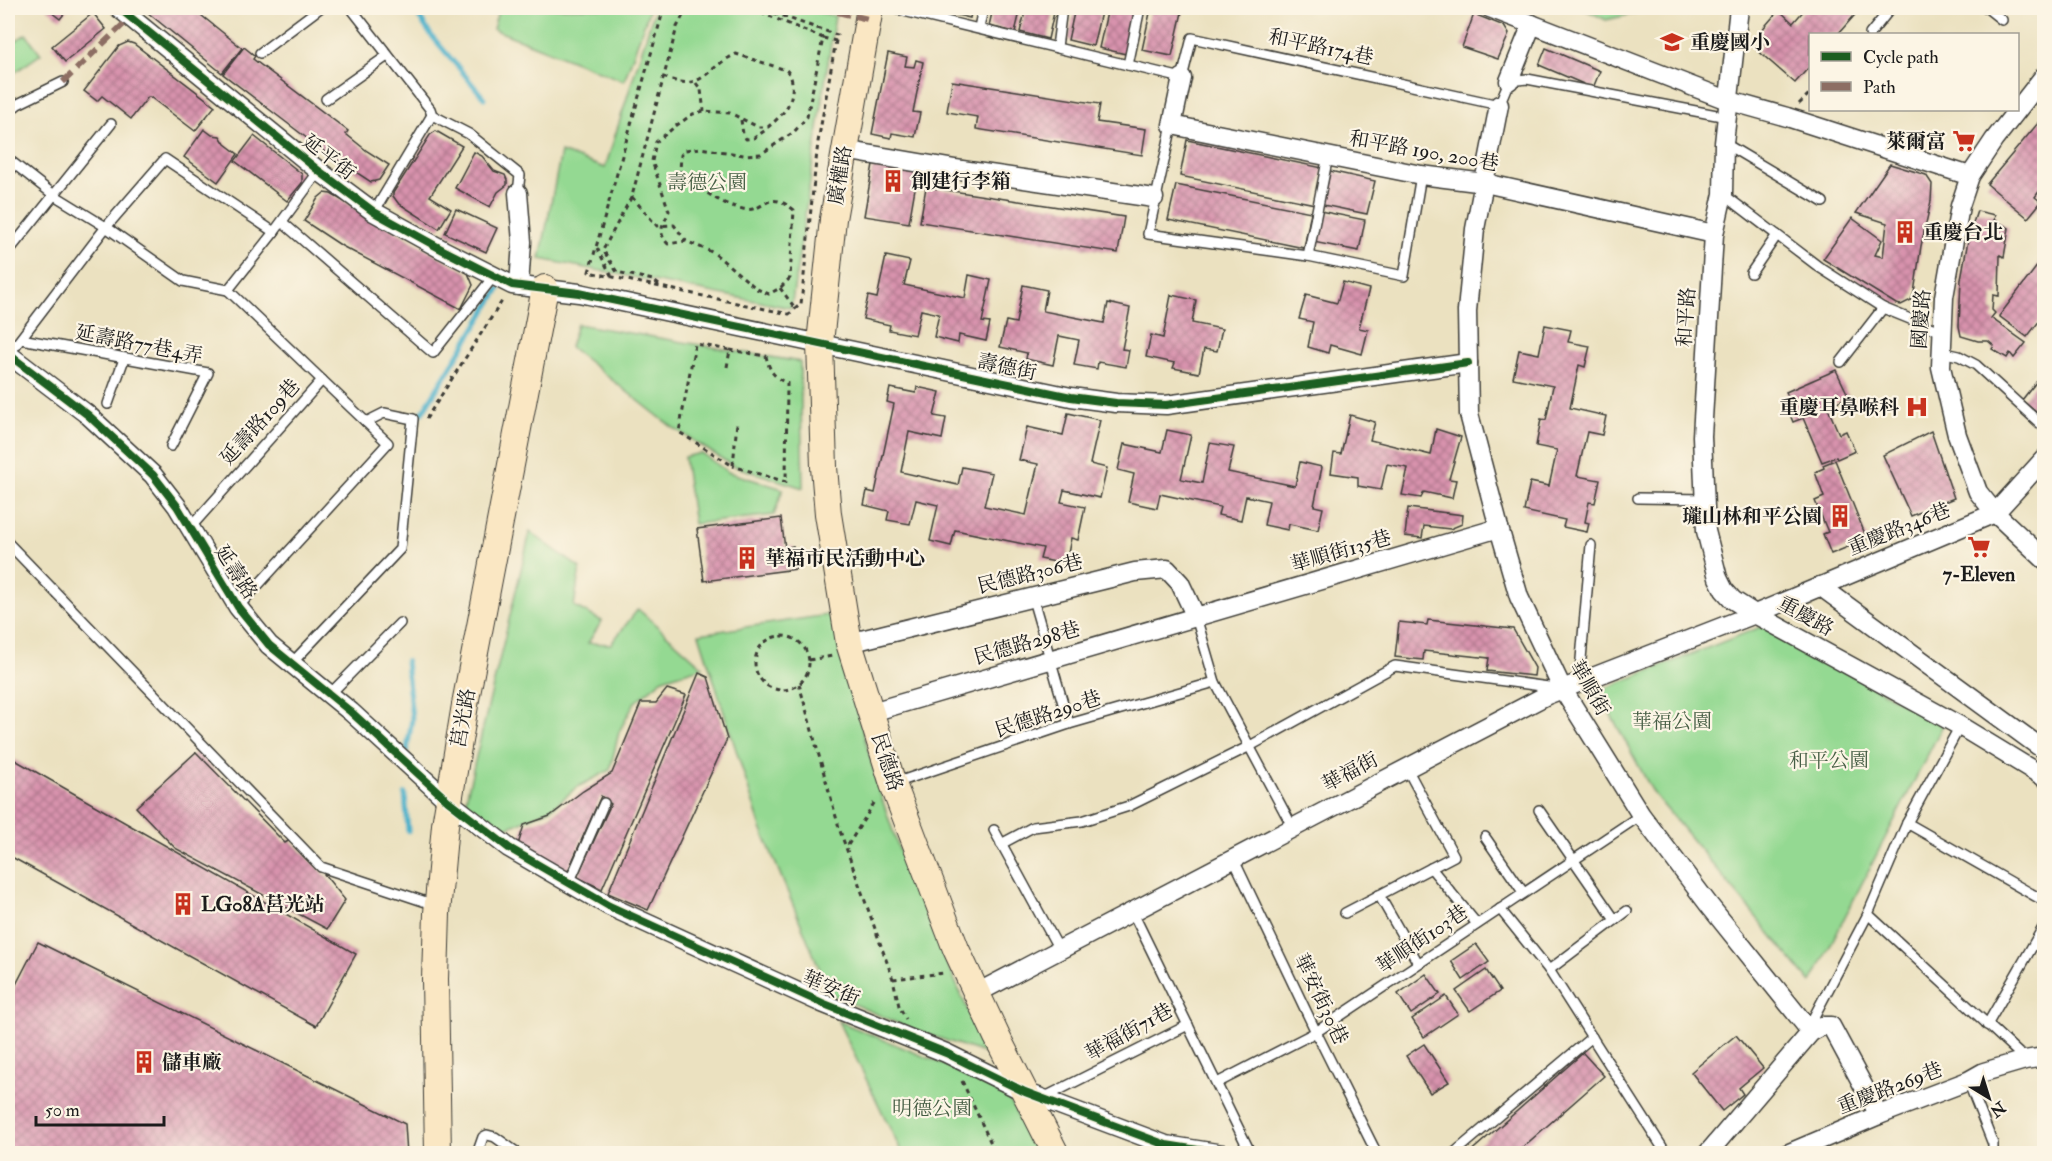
<svg xmlns="http://www.w3.org/2000/svg" width="2052" height="1161" viewBox="0 0 2052 1161" font-family="'IM FELL Double Pica','Noto Serif TC',serif">
	<style>
		.green { fill: #94d992; stroke: #587a57; stroke-width: 1.5 }
		.lines { fill: none; stroke-linecap: round; stroke-linejoin: round }
		.stream { stroke: #4bb1ca; stroke-width: 5 }
		.building { fill: url(#building-cross-hatch) }
		.lane-casing { stroke: #3b3a35; stroke-width: 12 }
		.street-casing { stroke: #3b3a35; stroke-width: 21 }
		.secondary-casing { stroke: #3b3a35; stroke-width: 28 }
		.path { stroke: #3b3a35; stroke-width: 3; stroke-dasharray: 4.5 4.5; stroke-linecap: butt }
		.lane { stroke: #fff; stroke-width: 9 }
		.street { stroke: #fff; stroke-width: 18 }
		.secondary { stroke: #fae7c3; stroke-width: 26 }
		.quiet { stroke: #8d6e63; stroke-width: 6; stroke-dasharray: 12 6; stroke-linecap: butt }
		.cycleway-casing { stroke: #fcf5e5; stroke-width: 11 }
		.cycleway { stroke: #1b5e20; stroke-width: 8 }
		.labels { text-anchor: middle; dominant-baseline: central; stroke-width: 4.5; stroke-linejoin: round; paint-order: stroke }
		.poi-label { font-size: 20px; font-weight: bold; fill: #1c1c1c; stroke: #fcf5e5; text-anchor: start }
		.street-label { font-size: 20px; fill: #1c1c1c; stroke: #fcf5e5 }
		.park-label { font-size: 20px; fill: #465e45; stroke: #fcf5e5 }
	</style>
	<defs>
		<pattern id="building-cross-hatch" width="8" height="8" patternUnits="userSpaceOnUse" patternTransform="scale(1.5)"><rect width="8" height="8" fill="#d893ad"/><path d="M0 0l8 8M0 8l8-8" fill="none" stroke="#ae778c"/></pattern>
	</defs>
	<rect width="100%" height="100%" fill="#fcf5e5"/>
	<filter id="ink" filterUnits="userSpaceOnUse"><feTurbulence type="fractalNoise" baseFrequency=".0167" numOctaves="2"/><feDisplacementMap in="SourceGraphic" scale="12" xChannelSelector="R" yChannelSelector="G"/><feConvolveMatrix kernelMatrix="1 2 1 2 8 2 1 2 1" color-interpolation-filters="sRGB"/></filter>
	<filter id="wash" filterUnits="userSpaceOnUse"><feTurbulence type="fractalNoise" baseFrequency=".008" numOctaves="4" result="noise"/><feDisplacementMap in="SourceGraphic" scale="24" xChannelSelector="R" yChannelSelector="G"/><feGaussianBlur stdDeviation="1.35" result="paint"/><feColorMatrix in="noise" values="0 0 0 0 0 0 0 0 0 0 0 0 0 0 0 0 0 1.4 0 .05"/><feComposite in="paint" operator="in"/></filter>
	<g filter="url(#wash)">
		<rect width="100%" height="100%" fill="#ebe1c0"/>
		<g class="green">
			<path d="M499 8H650L624 81 493 29Z"/>
			<path d="M655 8H801L835 16 791 308 540 259 561 152 605 168Z"/>
			<path d="M1582 8H1644L1632 14 1606 20Z"/>
			<path d="M26 34 41 54 8 77V46Z"/>
			<path d="M577 324 800 362 803 488 733 466 672 427 570 347Z"/>
			<path d="M701 453 728 472 783 489 774 515 694 524 684 457Z"/>
			<path d="M530 532 580 568 574 606 602 621 588 643 611 644 638 609 703 667 663 679 635 702 619 732 610 770 576 788 551 809 498 832 464 807Z"/>
			<path d="M834 614 855 703 880 793 905 867 987 1054 911 1029 830 994 761 828 699 634Z"/>
			<path d="M1763 626 1943 725 1811 983 1654 794 1598 691Z"/>
			<path d="M838 1021 1004 1089 1037 1153H902Z"/>
		</g>
		<g class="lines">
			<g class="stream">
				<path d="M413 8 431 35 484 98"/>
				<path d="M422 413 499 289"/>
				<path d="M406 661 412 719 407 750"/>
				<path d="M405 794 408 831"/>
			</g>
		</g>
		<g id="blocks">
			<g class="building">
				<path d="M46 8H69L60 19Z"/>
				<path d="M144 8H192L242 48 222 73 147 12Z"/>
				<path d="M945 8H972L970 18 944 12Z"/>
				<path d="M993 8H1021L1015 32 989 26Z"/>
				<path d="M1026 8H1055L1048 39 1020 32Z"/>
				<path d="M1075 8H1102L1093 46 1068 40Z"/>
				<path d="M1108 8H1136L1126 54 1099 48Z"/>
				<path d="M1151 8H1183L1172 56 1142 50Z"/>
				<path d="M1806 8H1861L1838 34H1810V66L1795 83 1757 50 1763 44 1758 40 1762 34 1760 32 1779 10 1793 23Z"/>
				<path d="M93 13 106 29 65 62 52 46Z"/>
				<path d="M1474 14 1504 26 1509 34 1498 59 1462 47Z"/>
				<path d="M128 42 134 44 215 106 195 131 150 97H148L131 119 102 96 97 101 84 91 119 46Z"/>
				<path d="M244 47 255 56 253 59 348 131 346 134 367 151 389 165 379 180 371 182 325 152 223 74Z"/>
				<path d="M1546 48 1600 71 1593 88 1539 65Z"/>
				<path d="M888 53 907 57 905 66 914 67 916 60 923 62 913 112 920 113 915 137 892 133 891 138 872 134Z"/>
				<path d="M952 81 1100 104 1097 122 1146 129 1142 155 976 129 978 117 947 112Z"/>
				<path d="M2044 116V172L2042 175 2044 177V185L2035 197 2041 202 2028 218 1987 184Z"/>
				<path d="M204 129 212 135 220 136 225 144 238 154 218 182 184 157Z"/>
				<path d="M436 131 462 146 430 196 451 209 439 229 398 203 393 196V193L430 135Z"/>
				<path d="M254 136 302 174V183L287 201 235 161Z"/>
				<path d="M1187 140 1323 168 1315 204 1180 176Z"/>
				<path d="M474 152 482 156 494 171 505 175 507 180V185L498 192 490 207 455 188Z"/>
				<path d="M873 164 918 171 909 223 864 216Z"/>
				<path d="M1890 164 1926 175 1932 184 1931 201 1921 246 1914 293 1911 300 1901 305 1896 304 1823 259 1852 218 1882 240 1875 255 1883 257 1887 223 1856 213Z"/>
				<path d="M1330 171 1375 181 1367 214 1323 205Z"/>
				<path d="M1176 185 1311 212 1304 248 1168 220Z"/>
				<path d="M926 187 1124 217 1118 253 920 222Z"/>
				<path d="M324 193 331 194 468 273 473 285 461 309 342 246 304 221 318 198Z"/>
				<path d="M456 209 497 228 486 252 445 233Z"/>
				<path d="M1320 211 1365 220 1359 251 1313 242Z"/>
				<path d="M1977 211 1995 215 1994 220 2009 228 2004 257 2000 255 1999 296 1993 295 1992 310 1995 313 1991 318 2026 343 2014 358 2010 353 2007 358 1992 349 1994 346 1988 341H1978L1961 336 1959 326 1961 279 1969 235Z"/>
				<path d="M886 256 910 261 904 285 965 298 969 275 991 280 982 322 990 323 986 341 959 335 958 343 934 337 939 314 921 310 915 335 889 330 890 325 863 319 868 296 877 298Z"/>
				<path d="M2044 257V315L2027 337 1999 316Z"/>
				<path d="M1343 282 1369 289 1359 328 1368 330 1362 354 1330 345 1328 353 1308 347 1313 322 1299 319 1306 295 1337 303Z"/>
				<path d="M1023 285 1047 290 1043 311 1104 323 1108 303 1130 308 1122 349 1129 350 1126 367 1098 362 1097 369 1074 365 1079 340 1059 336 1053 365 1026 359 1027 353 1000 347 1006 321 1016 323Z"/>
				<path d="M1171 295 1196 300 1192 323 1222 329 1217 351 1204 349 1199 373 1173 368 1175 363 1146 357 1151 335 1163 338Z"/>
				<path d="M1545 325 1571 330 1568 342 1590 346 1585 367 1579 365 1570 408 1606 416 1602 435 1587 432 1577 476 1600 480 1595 503 1589 502 1585 522 1589 523 1587 532 1563 527 1565 520 1524 511 1530 482 1549 486 1557 450 1536 446 1541 419 1546 420 1553 386 1513 378 1519 350 1539 354Z"/>
				<path d="M1836 370 1849 397 1827 406 1839 434 1846 431 1855 451 1837 459 1836 457 1822 462 1803 418 1793 422 1788 410 1793 407 1786 392Z"/>
				<path d="M2044 372V419L2022 400Z"/>
				<path d="M917 387 940 392 934 416 946 418 942 439 909 432 901 472 958 485 962 467 992 473 984 506 1026 515 1038 464 1019 460 1027 427 1063 435 1068 413 1100 420 1090 464 1107 468 1100 498 1064 490 1061 502 1085 507 1078 540 1071 538 1066 564 1040 559 1043 548 955 530 951 546 930 541 938 505 916 500 910 524 887 520 889 511 864 505 867 491 875 493 894 404 887 402 890 388 916 393Z"/>
				<path d="M1350 415 1375 422 1370 440 1431 455 1436 429 1461 437 1449 479 1456 480 1452 498 1424 492 1421 498 1402 495 1408 468 1387 464 1381 490 1358 486V477L1331 473 1334 453 1341 454Z"/>
				<path d="M1167 430 1191 435 1181 479 1202 483 1210 443 1234 447 1228 472 1295 486 1300 462 1322 467 1314 506 1323 508 1318 530 1289 524 1288 530 1264 525 1269 501 1246 496 1241 520 1218 515 1220 507 1160 494 1157 508 1128 502 1134 474 1118 470 1124 444 1162 452Z"/>
				<path d="M1931 431 1954 498 1911 516 1883 455Z"/>
				<path d="M1835 460 1867 539 1831 554 1823 534 1828 532 1815 501 1824 497 1815 472 1824 468 1823 465Z"/>
				<path d="M1408 508 1463 515 1462 524 1450 529 1424 526 1422 538 1405 536Z"/>
				<path d="M781 518 785 548 793 546 796 569 704 581 697 529Z"/>
				<path d="M1428 620 1513 629 1535 668 1534 676 1487 671 1489 658 1424 651 1423 660 1395 657 1399 622 1427 625Z"/>
				<path d="M699 673 708 677 727 739 648 910 608 893Z"/>
				<path d="M667 689 686 695 602 889 577 877 611 804 601 796 567 873 518 845 524 825 550 816 583 791 612 773 641 703H656Z"/>
				<path d="M196 752 285 843 290 840 320 869 345 900 327 929 175 848 136 807Z"/>
				<path d="M8 756 356 954 316 1026 8 855Z"/>
				<path d="M38 942 405 1124 407 1154H8V1000Z"/>
				<path d="M1476 944 1489 962 1463 980 1451 961Z"/>
				<path d="M1486 970 1500 991 1470 1011 1456 991Z"/>
				<path d="M1426 974 1440 994 1411 1014 1398 994Z"/>
				<path d="M1446 996 1458 1014 1424 1037 1412 1019Z"/>
				<path d="M1736 1035 1763 1068 1739 1088 1743 1094 1722 1111 1691 1072Z"/>
				<path d="M1424 1044 1449 1082 1430 1093 1406 1056Z"/>
				<path d="M1583 1053 1604 1076 1515 1154H1468Z"/>
			</g>
		</g>
	</g>
	<g filter="url(#ink)">
		<use href="#blocks" fill-opacity="0" stroke="#3b3a35" stroke-width="1.5"/>
		<g class="lines">
			<g class="lane-casing">
				<g id="lane">
					<path d="M351 8 430 109 432 115 469 134 520 175 518 193"/>
					<path d="M891 8 1182 78 1192 38 1499 105 1509 81 1527 79 1727 117"/>
					<path d="M1987 8 2002 20"/>
					<path d="M979 28 983 8"/>
					<path d="M1870 34 1891 8"/>
					<path d="M1057 47 1062 8"/>
					<path d="M260 53 320 8"/>
					<path d="M1128 65 1140 8"/>
					<path d="M326 99 387 56"/>
					<path d="M8 112 18 104 63 82"/>
					<path d="M1172 125 1148 234 1308 256 1328 156"/>
					<path d="M1724 143 1823 202"/>
					<path d="M8 159 54 195 106 227 183 281 228 290 274 232"/>
					<path d="M1723 194 1819 267 1883 308 1942 332"/>
					<path d="M374 212 432 115"/>
					<path d="M282 222 433 353 494 276"/>
					<path d="M8 252 111 124"/>
					<path d="M1308 256 1404 276 1421 175"/>
					<path d="M1751 273 1777 235"/>
					<path d="M228 290 322 380"/>
					<path d="M21 339 208 373 171 446"/>
					<path d="M1941 352 1959 356 1976 365 2044 427"/>
					<path d="M9 354 106 227 165 159 274 232 319 171"/>
					<path d="M1841 362 1883 308"/>
					<path d="M108 404 124 359"/>
					<path d="M1638 498 1705 499"/>
					<path d="M189 529 322 380 388 443 238 607"/>
					<path d="M8 543 321 867 435 905"/>
					<path d="M1032 596 1069 724"/>
					<path d="M1196 617 1215 682 1293 828"/>
					<path d="M291 664 400 549 413 419 384 413 366 422"/>
					<path d="M1579 682 1591 545"/>
					<path d="M329 695 400 623"/>
					<path d="M895 783 1069 724 1215 682"/>
					<path d="M1539 810 1615 920"/>
					<path d="M1907 823 2044 901"/>
					<path d="M994 830 1060 951"/>
					<path d="M1485 837 1523 892"/>
					<path d="M1001 844 1033 827 1082 821 1129 806 1250 746 1395 666 1556 688"/>
					<path d="M1234 860 1316 1032 1377 1154"/>
					<path d="M1431 868 1477 924"/>
					<path d="M569 883 604 803"/>
					<path d="M1379 895 1418 963"/>
					<path d="M1500 909 1549 970 1664 1150 1672 1154"/>
					<path d="M1132 911 1251 1154"/>
					<path d="M1345 913 1454 856 1406 767"/>
					<path d="M1868 914 2025 1059"/>
					<path d="M1549 970 1627 911"/>
					<path d="M1987 1025 2044 926"/>
					<path d="M1808 1028 1868 914 1907 823 1960 726"/>
					<path d="M1968 1081 1993 1144V1154"/>
					<path d="M1217 1083 1316 1032 1641 815"/>
					<path d="M1043 1098 1188 1025"/>
					<path d="M477 1154 483 1137 487 1135 495 1137 519 1154"/>
					<path d="M1453 1154 1592 1037"/>
				</g>
			</g>
			<g class="street-casing">
				<g id="street">
					<path d="M119 8 319 171 374 212 443 250 512 285 579 293 1071 397 1116 403 1166 405 1468 363"/>
					<path d="M1490 8 1730 101 1787 117 1970 176"/>
					<path d="M1739 8 1724 143 1723 194 1714 234 1702 436 1706 531 1718 578 1724 590 1733 600 1755 614 1960 726 2044 777"/>
					<path d="M2044 76 1994 140 1970 176 1960 206 1944 297 1941 367 1957 435 1978 492 1995 513 2044 559"/>
					<path d="M1182 78 1172 125 1421 175 1485 183 1714 234"/>
					<path d="M1509 81 1532 24"/>
					<path d="M1499 105 1475 229 1467 311 1469 414 1499 528 1519 597 1562 688 1641 815 1709 905 1811 1032"/>
					<path d="M844 150 955 169 1154 198"/>
					<path d="M518 193 522 242 519 286"/>
					<path d="M8 354 88 415 153 475 177 506 238 607 269 645 351 712 448 801 509 848 609 906 822 1003 946 1053 1025 1092 1166 1145 1223 1154"/>
					<path d="M1820 586 2044 750"/>
					<path d="M849 643 1135 572 1167 569 1180 583 1196 617"/>
					<path d="M872 712 1499 528"/>
					<path d="M977 993 1547 695 1755 614 1995 513 2044 459"/>
					<path d="M1707 1154 1811 1032 1822 1026H1831L1879 1115"/>
					<path d="M1787 1154 1879 1115 1968 1081 1984 1072 2025 1060 2044 1057"/>
				</g>
			</g>
			<g class="secondary-casing">
				<g id="secondary">
					<path d="M870 8 833 219 820 343 824 467 828 514 849 643 893 784 956 949 997 1037 1056 1154"/>
					<path d="M438 1154 435 979 437 913 445 825 466 699 545 288"/>
				</g>
			</g>
			<g class="path">
				<path d="M664 8 589 272 789 314 801 304 818 142 837 35 759 8"/>
				<path d="M823 38 836 41"/>
				<path d="M663 77C704 93 702 70 736 54L786 70C796 78 793 100 785 110 781 116 774 122 768 127H758L730 113 704 111 693 114 677 125 656 142 652 161 669 211C664 225 656 231 668 244L686 241 714 253 757 289 769 294 780 288 790 278 794 210C765 187 767 213 743 209 718 204 698 187 680 171L681 155 685 150 700 148 744 155 761 154 794 132 807 117 823 38 750 8"/>
				<path d="M696 83 701 90 704 111"/>
				<path d="M1799 104 1810 93"/>
				<path d="M741 120 743 134 746 139 754 138 767 129"/>
				<path d="M632 197 657 226 674 225 686 241"/>
				<path d="M597 248 612 277"/>
				<path d="M659 285 653 280 617 272 603 250 632 196 677 27 686 10 690 8"/>
				<path d="M780 288 795 308"/>
				<path d="M730 350 766 356C769 370 774 378 787 383L786 482 733 466"/>
				<path d="M727 367 730 350 695 344 679 432 733 466 737 422"/>
				<path d="M426 419 504 298"/>
				<circle cx="782" cy="663" r="27"/>
				<path d="M809 660 833 656"/>
				<path d="M799 684 840 831 893 979 899 1006 906 1019"/>
				<path d="M848 845 876 800"/>
				<path d="M893 979 944 973"/>
				<path d="M962 1081 996 1154"/>
			</g>
			<use href="#lane" class="lane"/>
			<use href="#street" class="street"/>
			<use href="#secondary" class="secondary"/>
			<g class="quiet">
				<path d="M820 8 868 19"/>
				<path d="M63 82 131 17"/>
			</g>
			<g class="cycleway-casing">
				<g id="cycleway">
					<path d="M119 8 319 171 374 212 443 250 512 285 579 293 1071 397 1116 403 1166 405 1468 363"/>
					<path d="M8 354 88 415 153 475 177 506 238 607 269 645 351 712 448 801 509 848 609 906 822 1003 946 1053 1025 1092 1166 1145 1223 1154"/>
				</g>
			</g>
			<use href="#cycleway" class="cycleway"/>
		</g>
	</g>
	<defs>
		<g id="school-bare" transform="scale(1.8)"><path d="M0-5L7-2L0 1L-7-2ZM-4 1L0 2.5L4 1V4Q0 6-4 4Z" fill="#c8321e" stroke="#fcf5e5" stroke-width="2.5" paint-order="stroke"/></g>
		<g id="supermarket-bare" transform="scale(1.8)"><path d="M-6-5.5h2.5l.6 2H6L4.5 2H-2.5L-4.4-4H-6ZM-1.5 3.2a1.3 1.3 0 1 0 .1 0ZM3 3.2a1.3 1.3 0 1 0 .1 0Z" fill="#c8321e" stroke="#fcf5e5" stroke-width="2.5" paint-order="stroke"/></g>
		<g id="building-bare" transform="scale(1.8)"><path d="M-4-6H4V6H1V3H-1V6H-4ZM-2.5-4.3h1.7v1.8h-1.7ZM.8-4.3h1.7v1.8H.8ZM-2.5-1h1.7V.8h-1.7ZM.8-1h1.7V.8H.8Z" fill="#c8321e" stroke="#fcf5e5" stroke-width="2.5" paint-order="stroke"/></g>
		<g id="hospital-bare" transform="scale(1.8)"><path d="M-5-5h3v3.5h4V-5h3V5h-3V1.5h-4V5h-3Z" fill="#c8321e" stroke="#fcf5e5" stroke-width="2.5" paint-order="stroke"/></g>
	</defs>
	<g fill-rule="evenodd">
		<use href="#school-bare" x="1672" y="42"/>
		<use href="#supermarket-bare" x="1964" y="141"/>
		<use href="#building-bare" x="893" y="181"/>
		<use href="#building-bare" x="1905" y="232"/>
		<use href="#hospital-bare" x="1917" y="407"/>
		<use href="#building-bare" x="1840" y="516"/>
		<use href="#supermarket-bare" x="1979" y="547"/>
		<use href="#building-bare" x="747" y="558"/>
		<use href="#building-bare" x="183" y="904"/>
		<use href="#building-bare" x="144" y="1062"/>
	</g>
	<g class="labels">
		<g class="poi-label">
			<text x="1690" y="42">重慶國小</text>
			<text x="1946" y="141" text-anchor="end">萊爾富</text>
			<text x="911" y="181">創建行李箱</text>
			<text x="1923" y="232">重慶台北</text>
			<text x="1899" y="407" text-anchor="end">重慶耳鼻喉科</text>
			<text x="1822" y="516" text-anchor="end">瓏山林和平公園</text>
			<text x="765" y="558">華福市民活動中心</text>
			<text x="1979" y="574" text-anchor="middle">7-Eleven</text>
			<text x="201" y="904">LG08A莒光站</text>
			<text x="162" y="1062">儲車廠</text>
		</g>
		<g class="street-label">
			<text transform="translate(1321 47) rotate(12)">和平路174巷</text>
			<text transform="translate(1424 151) rotate(10)">和平路 190, 200巷</text>
			<text transform="translate(329 157) rotate(38)">延平街</text>
			<text transform="translate(840 175) rotate(-81)">廣權路</text>
			<text transform="translate(1686 317) rotate(-86)">和平路</text>
			<text transform="translate(1921 319) rotate(-86)">國慶路</text>
			<text transform="translate(139 344) rotate(11)">延壽路77巷4弄</text>
			<text transform="translate(1007 367) rotate(12)">壽德街</text>
			<text transform="translate(260 422) rotate(-48)">延壽路109巷</text>
			<text transform="translate(1899 529) rotate(-22)">重慶路346巷</text>
			<text transform="translate(1341 551) rotate(-16)">華順街135巷</text>
			<text transform="translate(236 572) rotate(57)">延壽路</text>
			<text transform="translate(1030 574) rotate(-14)">民德路306巷</text>
			<text transform="translate(1806 616) rotate(29)">重慶路</text>
			<text transform="translate(1027 643) rotate(-16)">民德路298巷</text>
			<text transform="translate(1590 688) rotate(60)">華順街</text>
			<text transform="translate(1048 714) rotate(-18)">民德路290巷</text>
			<text transform="translate(463 718) rotate(-80)">莒光路</text>
			<text transform="translate(887 762) rotate(72)">民德路</text>
			<text transform="translate(1350 772) rotate(-28)">華福街</text>
			<text transform="translate(1422 939) rotate(-34)">華順街103巷</text>
			<text transform="translate(831 988) rotate(23)">華安街</text>
			<text transform="translate(1321 999) rotate(64)">華安街30巷</text>
			<text transform="translate(1129 1032) rotate(-29)">華福街71巷</text>
			<text transform="translate(1890 1088) rotate(-21)">重慶路269巷</text>
		</g>
		<g class="park-label">
			<text x="707" y="182">壽德公園</text>
			<text x="1672" y="721">華福公園</text>
			<text x="1829" y="760">和平公園</text>
			<text x="932" y="1108">明德公園</text>
		</g>
	</g>
	<rect width="2052" height="1161" fill="none" stroke="#fcf5e5" stroke-width="30"/>
	<rect x="1809" y="33" width="210" height="78" fill="#fcf5e5" stroke="#a29e95" stroke-width="1.5"/>
	<rect x="1821" y="52" width="30" height="9" fill="#1b5e20" stroke="#a29e95" stroke-width="1.5"/>
	<text x="1863" y="63" font-size="18" fill="#1c1c1c">Cycle path</text>
	<rect x="1821" y="82" width="30" height="9" fill="#8d6e63" stroke="#a29e95" stroke-width="1.5"/>
	<text x="1863" y="93" font-size="18" fill="#1c1c1c">Path</text>
	<g transform="translate(1989 1098) rotate(142)" stroke="#fcf5e5" stroke-width="4.5" paint-order="stroke">
	<path d="M0-4.5L10 22L0 15L-10 22Z" fill="#1c1c1c"/>
	<text y="-9" font-size="16" font-weight="bold" text-anchor="middle" fill="#1c1c1c">N</text>
	</g>
	<path d="M36 1116v9h128v-9" fill="none" stroke="#1c1c1c" stroke-width="3"/>
	<text x="45" y="1116" font-size="18" fill="#1c1c1c" stroke="#fcf5e5" stroke-width="4.5" paint-order="stroke">50 m</text>
</svg>
